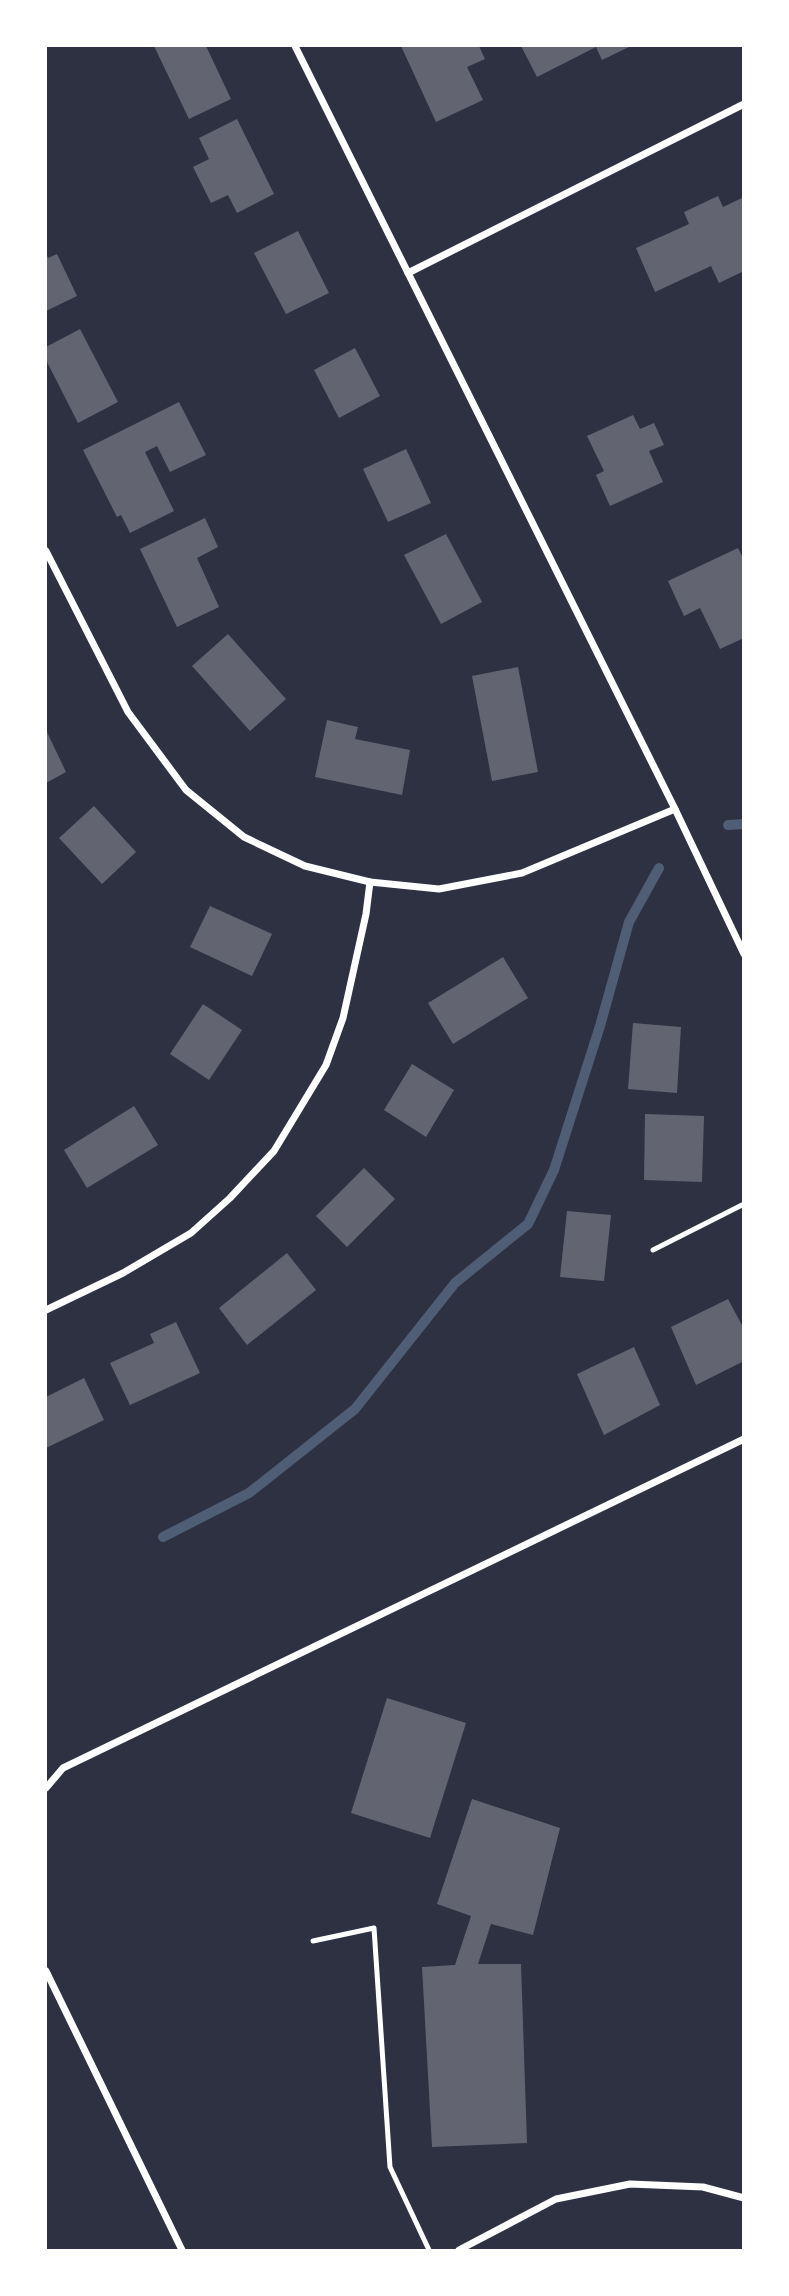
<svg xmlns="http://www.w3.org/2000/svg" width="789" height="2296" viewBox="0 0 789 2296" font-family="Barlow,sans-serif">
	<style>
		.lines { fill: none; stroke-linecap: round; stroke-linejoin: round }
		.stream { stroke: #4f5d75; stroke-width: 10 }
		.building { fill: #626471 }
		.service { stroke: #fff; stroke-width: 5 }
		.minor { stroke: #fff; stroke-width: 7 }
	</style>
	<rect width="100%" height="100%" fill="#2d3142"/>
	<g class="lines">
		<g class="stream">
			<path d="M728 825 744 824"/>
			<path d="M163 1537 249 1493 355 1409 455 1283 528 1224 554 1170 600 1026 629 922 659 868"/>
		</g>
	</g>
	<g class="building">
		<path d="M154 46H206L231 99 189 119Z"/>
		<path d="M401 46H479L485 59 467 67 483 100 436 122Z"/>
		<path d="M521 46H631L602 60 596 47 537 77Z"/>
		<path d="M237 119 274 194 237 213 228 195 211 203 193 167 209 159 199 138Z"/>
		<path d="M718 196 723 207 744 197V271L719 283 711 266 655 292 636 248 689 224 684 212Z"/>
		<path d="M298 231 329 293 286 314 254 253Z"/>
		<path d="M46 253 48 258 57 254 77 296 46 311Z"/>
		<path d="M80 329 118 402 78 423 46 360V347Z"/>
		<path d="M355 348 380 396 339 418 314 370Z"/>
		<path d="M179 402 206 455 170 472 157 446 145 452 174 511 130 533 121 515 117 517 83 450Z"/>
		<path d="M633 415 640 429 654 423 664 445 649 451 663 482 610 506 596 475 604 471 587 436Z"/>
		<path d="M406 449 431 503 388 522 363 469Z"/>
		<path d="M205 518 218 547 197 558 219 607 177 627 140 549Z"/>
		<path d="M446 534 482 602 441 624 404 555Z"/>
		<path d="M738 548 744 560V638L720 649 700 608 684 616 668 581Z"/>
		<path d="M228 634 286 699 250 731 192 666Z"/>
		<path d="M518 667 538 772 492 781 472 676Z"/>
		<path d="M327 720 358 727 355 739 410 750 402 795 315 777Z"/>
		<path d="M46 730 66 772 46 783Z"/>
		<path d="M94 806 136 852 102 884 59 838Z"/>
		<path d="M210 906 272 934 252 976 190 947Z"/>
		<path d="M503 957 528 998 453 1044 428 1003Z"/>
		<path d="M203 1004 242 1030 209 1080 170 1054Z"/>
		<path d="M633 1023 681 1027 677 1093 628 1089Z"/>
		<path d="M412 1064 454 1090 426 1137 384 1110Z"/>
		<path d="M134 1106 158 1145 87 1188 64 1150Z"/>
		<path d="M645 1114 704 1116 702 1182 644 1180Z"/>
		<path d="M364 1168 395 1199 347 1247 316 1216Z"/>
		<path d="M567 1211 611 1215 604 1281 560 1277Z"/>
		<path d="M287 1253 316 1290 247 1345 219 1308Z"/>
		<path d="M728 1299 744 1329V1361L696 1385 671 1327Z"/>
		<path d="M176 1322 200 1373 130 1405 110 1363 154 1343 150 1334Z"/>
		<path d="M634 1347 660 1405 604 1435 577 1374Z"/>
		<path d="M84 1378 104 1420 46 1448V1397Z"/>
		<path d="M387 1698 466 1723 430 1838 351 1813Z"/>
		<path d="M472 1799 560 1828 533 1935 491 1924 478 1964H521L527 2143 432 2147 422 1967 455 1965 471 1916 437 1904Z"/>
	</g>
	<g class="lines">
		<g class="service">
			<path d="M653 1250 744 1204"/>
			<path d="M313 1941 374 1928 390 2167 429 2250"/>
		</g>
		<g class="minor">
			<path d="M295 46 675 809 744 954"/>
			<path d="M408 273 744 104"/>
			<path d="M46 551 128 712 186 790 244 837 305 866 370 882 439 889 522 873 675 809"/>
			<path d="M46 1310 123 1273 191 1233 230 1198 274 1151 326 1065 343 1018 366 914 370 882"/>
			<path d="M46 1788 63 1768 744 1439"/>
			<path d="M46 1971 182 2250"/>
			<path d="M459 2250 556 2199 630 2184 703 2187 744 2198"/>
		</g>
	</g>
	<rect width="789" height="2296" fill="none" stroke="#ffffff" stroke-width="94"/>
</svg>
